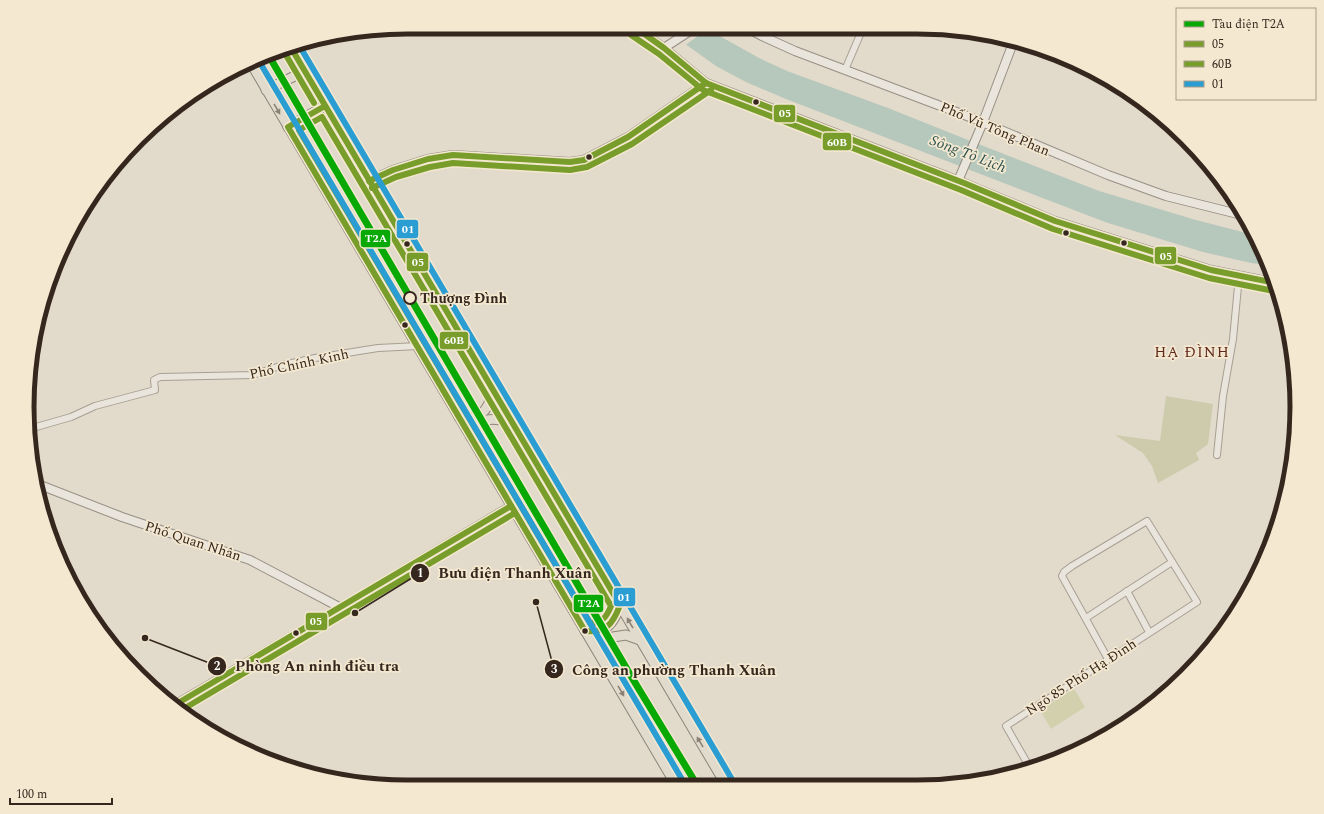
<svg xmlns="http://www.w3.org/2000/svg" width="1324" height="814" viewBox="0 0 1324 814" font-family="Spectral,serif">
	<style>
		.green { fill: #d3d1ad }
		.cemetery { fill: #cdcbac }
		.water { fill: #b6c7bb }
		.pier { fill: #e2daca }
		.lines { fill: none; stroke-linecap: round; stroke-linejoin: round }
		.street-casing { stroke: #a79f94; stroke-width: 8 }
		.secondary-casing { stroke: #968f84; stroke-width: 10 }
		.primary-casing { stroke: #8c857a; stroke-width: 11 }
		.street { stroke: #eae5dc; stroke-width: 6 }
		.secondary { stroke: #eae5dc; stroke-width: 8 }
		.primary { stroke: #e1dbcd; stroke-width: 9 }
		.bus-1-casing { stroke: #f4e8d0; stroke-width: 9 }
		.bus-2-casing { stroke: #f4e8d0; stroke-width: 9 }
		.bus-3-casing { stroke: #f4e8d0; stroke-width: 9 }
		.bus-1 { stroke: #789d2a; stroke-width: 6 }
		.bus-2 { stroke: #789d2a; stroke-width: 6 }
		.bus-3 { stroke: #2a9dd2; stroke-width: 6 }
		.metro-1-casing { stroke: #f4e8d0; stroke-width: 10 }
		.metro-1 { stroke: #08a904; stroke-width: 7 }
		.oneway { fill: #8b8175 }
		.bus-dot { fill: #35271d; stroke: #f4e8d0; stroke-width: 1.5 }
		.stop-dot { fill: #f4e8d0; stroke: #35271d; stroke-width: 2 }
		.labels { text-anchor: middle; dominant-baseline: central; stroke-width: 3.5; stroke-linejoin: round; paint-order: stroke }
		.street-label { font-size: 14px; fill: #35271d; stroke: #f4e8d0 }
		.stop-label { font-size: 14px; font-weight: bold; fill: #35271d; stroke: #f4e8d0; text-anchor: start }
		.water-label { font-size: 15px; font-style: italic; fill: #2c5450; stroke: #f4e8d0 }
		.neighbourhood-label { font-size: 15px; letter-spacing: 1px; fill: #60291d; stroke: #f4e8d0 }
		.rim { fill: none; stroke: #35271d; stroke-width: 5 }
		.leader { fill: none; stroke: #35271d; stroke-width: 1.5 }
		.callout-dot { fill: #35271d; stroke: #f4e8d0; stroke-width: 1.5 }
		.mark-label { font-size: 12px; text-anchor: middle; font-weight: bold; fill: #fff }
		.callout-label { font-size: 15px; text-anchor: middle; font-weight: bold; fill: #35271d; stroke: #f4e8d0; stroke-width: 3.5; stroke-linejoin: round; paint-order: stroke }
		.line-badge { stroke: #f4e8d0; stroke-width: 1.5 }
		.badge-label { font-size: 11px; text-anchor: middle; font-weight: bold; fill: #fff }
	</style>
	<rect width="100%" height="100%" fill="#e2daca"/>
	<path class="green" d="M1074 689 1085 707 1051 729 1040 710Z"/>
	<path class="cemetery" d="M1166 396 1213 404 1208 444 1196 453 1199 460 1158 483 1152 466 1143 453 1115 435 1160 441Z"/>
	<path class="water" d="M663 28 707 29 759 58 787 71 888 108 968 140 1099 191 1196 220 1254 235 1268 265 1251 263 1203 252 1105 222 786 99 746 82 716 66Z"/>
	<path class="pier" d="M661 28 708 29 684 46Z"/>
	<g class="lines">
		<g class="street-casing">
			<g id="street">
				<path d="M845 70 862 30"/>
				<path d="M31 431 36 427 71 417 95 406 155 390 154 380 160 377 253 375 283 365 315 358 378 348 418 346"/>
				<path d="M1217 455 1223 396 1233 339 1239 276"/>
				<path d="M1127 591 1149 632"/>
				<path d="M1086 618 1172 562"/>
				<path d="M1030 768 1006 726 1197 602 1147 521 1072 566 1064 572 1062 576 1108 659"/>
			</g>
		</g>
		<g class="secondary-casing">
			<g id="secondary">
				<path d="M636 28 664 48 706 83 964 183 1055 221 1211 270 1276 283"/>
				<path d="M749 29 762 36 795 51 975 119 1108 175 1166 196 1246 216"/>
				<path d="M645 34 654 28"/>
				<path d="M664 48 693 29"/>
				<path d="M369 181 393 170 428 159 453 155 570 162 584 160 628 137 706 83"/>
				<path d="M958 181 983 122 1013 43"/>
				<path d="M40 485 122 517 250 560 341 608"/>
				<path d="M173 706 374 588 511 506"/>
			</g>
		</g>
		<g class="primary-casing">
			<g id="primary">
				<path d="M290 46 726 785"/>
				<path d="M252 65 676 785"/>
				<path d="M266 90 305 71"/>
				<path d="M288 127 325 106"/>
				<path d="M459 417C482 420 486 412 494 392"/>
				<path d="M471 437C482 416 491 417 513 423"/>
				<path d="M585 631C606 635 614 623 620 605"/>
				<path d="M602 659 604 645 613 637 626 635 640 640"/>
			</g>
		</g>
		<use href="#street" class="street"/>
		<use href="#secondary" class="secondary"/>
		<use href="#primary" class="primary"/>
		<g class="bus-1-casing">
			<g id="bus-1">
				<path d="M636 28 664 48 706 83 964 183 1055 221 1211 270 1276 283"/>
				<path d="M290 46 620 605C613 624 606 633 585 631L288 127 325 106"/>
				<path d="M369 181 393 170 428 159 453 155 570 162 584 160 628 137 706 83"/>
				<path d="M173 706 511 506"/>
			</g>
		</g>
		<g class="bus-2-casing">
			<g id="bus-2">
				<path d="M631 35 659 54 703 90 961 190 1053 229 1209 278 1274 291"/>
				<path d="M283 50 314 103"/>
				<path d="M322 117 611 606C607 616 602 624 590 623L299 130Z"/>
				<path d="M372 188 396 177 430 167 453 163 570 170 587 167 632 144 711 90"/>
				<path d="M180 711 515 513"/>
			</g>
		</g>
		<g class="bus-3-casing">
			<g id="bus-3">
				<path d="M299 45 733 781"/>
				<path d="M259 61 683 781"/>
			</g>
		</g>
		<use href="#bus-1" class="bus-1"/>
		<use href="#bus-2" class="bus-2"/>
		<use href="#bus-3" class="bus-3"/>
		<g class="metro-1-casing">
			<path id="metro-1" d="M269 56 631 676 697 785"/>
		</g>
		<use href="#metro-1" class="metro-1"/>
	</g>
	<defs><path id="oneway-solid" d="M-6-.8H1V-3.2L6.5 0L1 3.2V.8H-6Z"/></defs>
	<g class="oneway">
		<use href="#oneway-solid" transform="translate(277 109) rotate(60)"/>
		<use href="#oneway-solid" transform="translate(630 623) rotate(-120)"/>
		<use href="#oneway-solid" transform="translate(621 691) rotate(60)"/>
		<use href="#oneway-solid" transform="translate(700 742) rotate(-121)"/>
	</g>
	<g class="bus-dot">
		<circle cx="756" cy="102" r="3.5"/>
		<circle cx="589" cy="157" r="3.5"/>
		<circle cx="1066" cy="233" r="3.5"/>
		<circle cx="1124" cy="243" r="3.5"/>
		<circle cx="407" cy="244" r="3.5"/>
		<circle cx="405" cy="325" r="3.5"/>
		<circle cx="585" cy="631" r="3.5"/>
		<circle cx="296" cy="633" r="3.5"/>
	</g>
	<circle class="stop-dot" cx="410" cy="298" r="6"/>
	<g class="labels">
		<g class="street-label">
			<text transform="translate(995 129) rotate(23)">Phố Vũ Tông Phan</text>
			<text transform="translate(299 364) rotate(-12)">Phố Chính Kinh</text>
			<text transform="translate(193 541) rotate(18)">Phố Quan Nhân</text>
			<text transform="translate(1081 677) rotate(-33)">Ngõ 85 Phố Hạ Đình</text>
		</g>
		<g class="stop-label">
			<text x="420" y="298">Thượng Đình</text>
		</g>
		<g class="water-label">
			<text transform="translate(968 154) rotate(21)">Sông Tô Lịch</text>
		</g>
		<g class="neighbourhood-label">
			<text x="1192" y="352">HẠ ĐÌNH</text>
		</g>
	</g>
	<path d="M0 0H1324V814H0ZM407 34H917A373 373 0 0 1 1290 407V407A373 373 0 0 1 917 780H407A373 373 0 0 1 34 407V407A373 373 0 0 1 407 34Z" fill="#f4e8d0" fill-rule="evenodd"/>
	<path class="rim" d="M407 34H917A373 373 0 0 1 1290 407V407A373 373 0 0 1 917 780H407A373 373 0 0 1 34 407V407A373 373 0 0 1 407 34Z"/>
	<path class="leader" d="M355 613L420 573M145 638L217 666M536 602L554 669"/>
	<g class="callout-dot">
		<circle cx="355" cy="613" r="4"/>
		<circle cx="145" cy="638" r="4"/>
		<circle cx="536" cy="602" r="4"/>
		<circle cx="420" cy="573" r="10"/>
		<circle cx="217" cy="666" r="10"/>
		<circle cx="554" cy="669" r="10"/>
	</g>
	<g class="mark-label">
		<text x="420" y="577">1</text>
		<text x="217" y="670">2</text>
		<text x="554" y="673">3</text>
	</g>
	<g class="callout-label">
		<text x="515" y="578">Bưu điện Thanh Xuân</text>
		<text x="317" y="671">Phòng An ninh điều tra</text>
		<text x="674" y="675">Công an phường Thanh Xuân</text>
	</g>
	<g class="line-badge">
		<rect x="773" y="104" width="23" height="19" rx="4" fill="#789d2a"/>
		<rect x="822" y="132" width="30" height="19" rx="4" fill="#789d2a"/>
		<rect x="396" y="219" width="23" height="20" rx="4" fill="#2a9dd2"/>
		<rect x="360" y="229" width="31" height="19" rx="4" fill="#08a904"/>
		<rect x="1154" y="246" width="23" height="19" rx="4" fill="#789d2a"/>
		<rect x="406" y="252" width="23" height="20" rx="4" fill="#789d2a"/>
		<rect x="439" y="331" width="30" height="19" rx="4" fill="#789d2a"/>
		<rect x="613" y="587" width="23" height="20" rx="4" fill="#2a9dd2"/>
		<rect x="573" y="594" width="31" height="19" rx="4" fill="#08a904"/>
		<rect x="305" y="612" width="23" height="19" rx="4" fill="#789d2a"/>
	</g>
	<g class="badge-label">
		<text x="785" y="117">05</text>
		<text x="837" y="146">60B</text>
		<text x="408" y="233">01</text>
		<text x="376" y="242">T2A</text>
		<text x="1166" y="260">05</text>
		<text x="418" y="266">05</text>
		<text x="454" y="344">60B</text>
		<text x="624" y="601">01</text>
		<text x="589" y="607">T2A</text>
		<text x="316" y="625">05</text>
	</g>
	<rect x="1176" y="8" width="140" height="92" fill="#f4e8d0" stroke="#a89b88"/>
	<rect x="1184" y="21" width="20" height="6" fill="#08a904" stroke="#a89b88"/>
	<text x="1212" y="28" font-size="12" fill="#35271d">Tàu điện T2A</text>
	<rect x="1184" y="41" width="20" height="6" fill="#789d2a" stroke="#a89b88"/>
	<text x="1212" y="48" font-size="12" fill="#35271d">05</text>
	<rect x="1184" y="61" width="20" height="6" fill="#789d2a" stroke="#a89b88"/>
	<text x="1212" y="68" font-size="12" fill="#35271d">60B</text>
	<rect x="1184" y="81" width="20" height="6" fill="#2a9dd2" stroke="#a89b88"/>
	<text x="1212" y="88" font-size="12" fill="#35271d">01</text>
	<path d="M10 798v6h102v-6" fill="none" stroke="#35271d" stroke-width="2"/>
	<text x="16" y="798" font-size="12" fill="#35271d" stroke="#f4e8d0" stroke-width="3" paint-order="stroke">100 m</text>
</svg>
